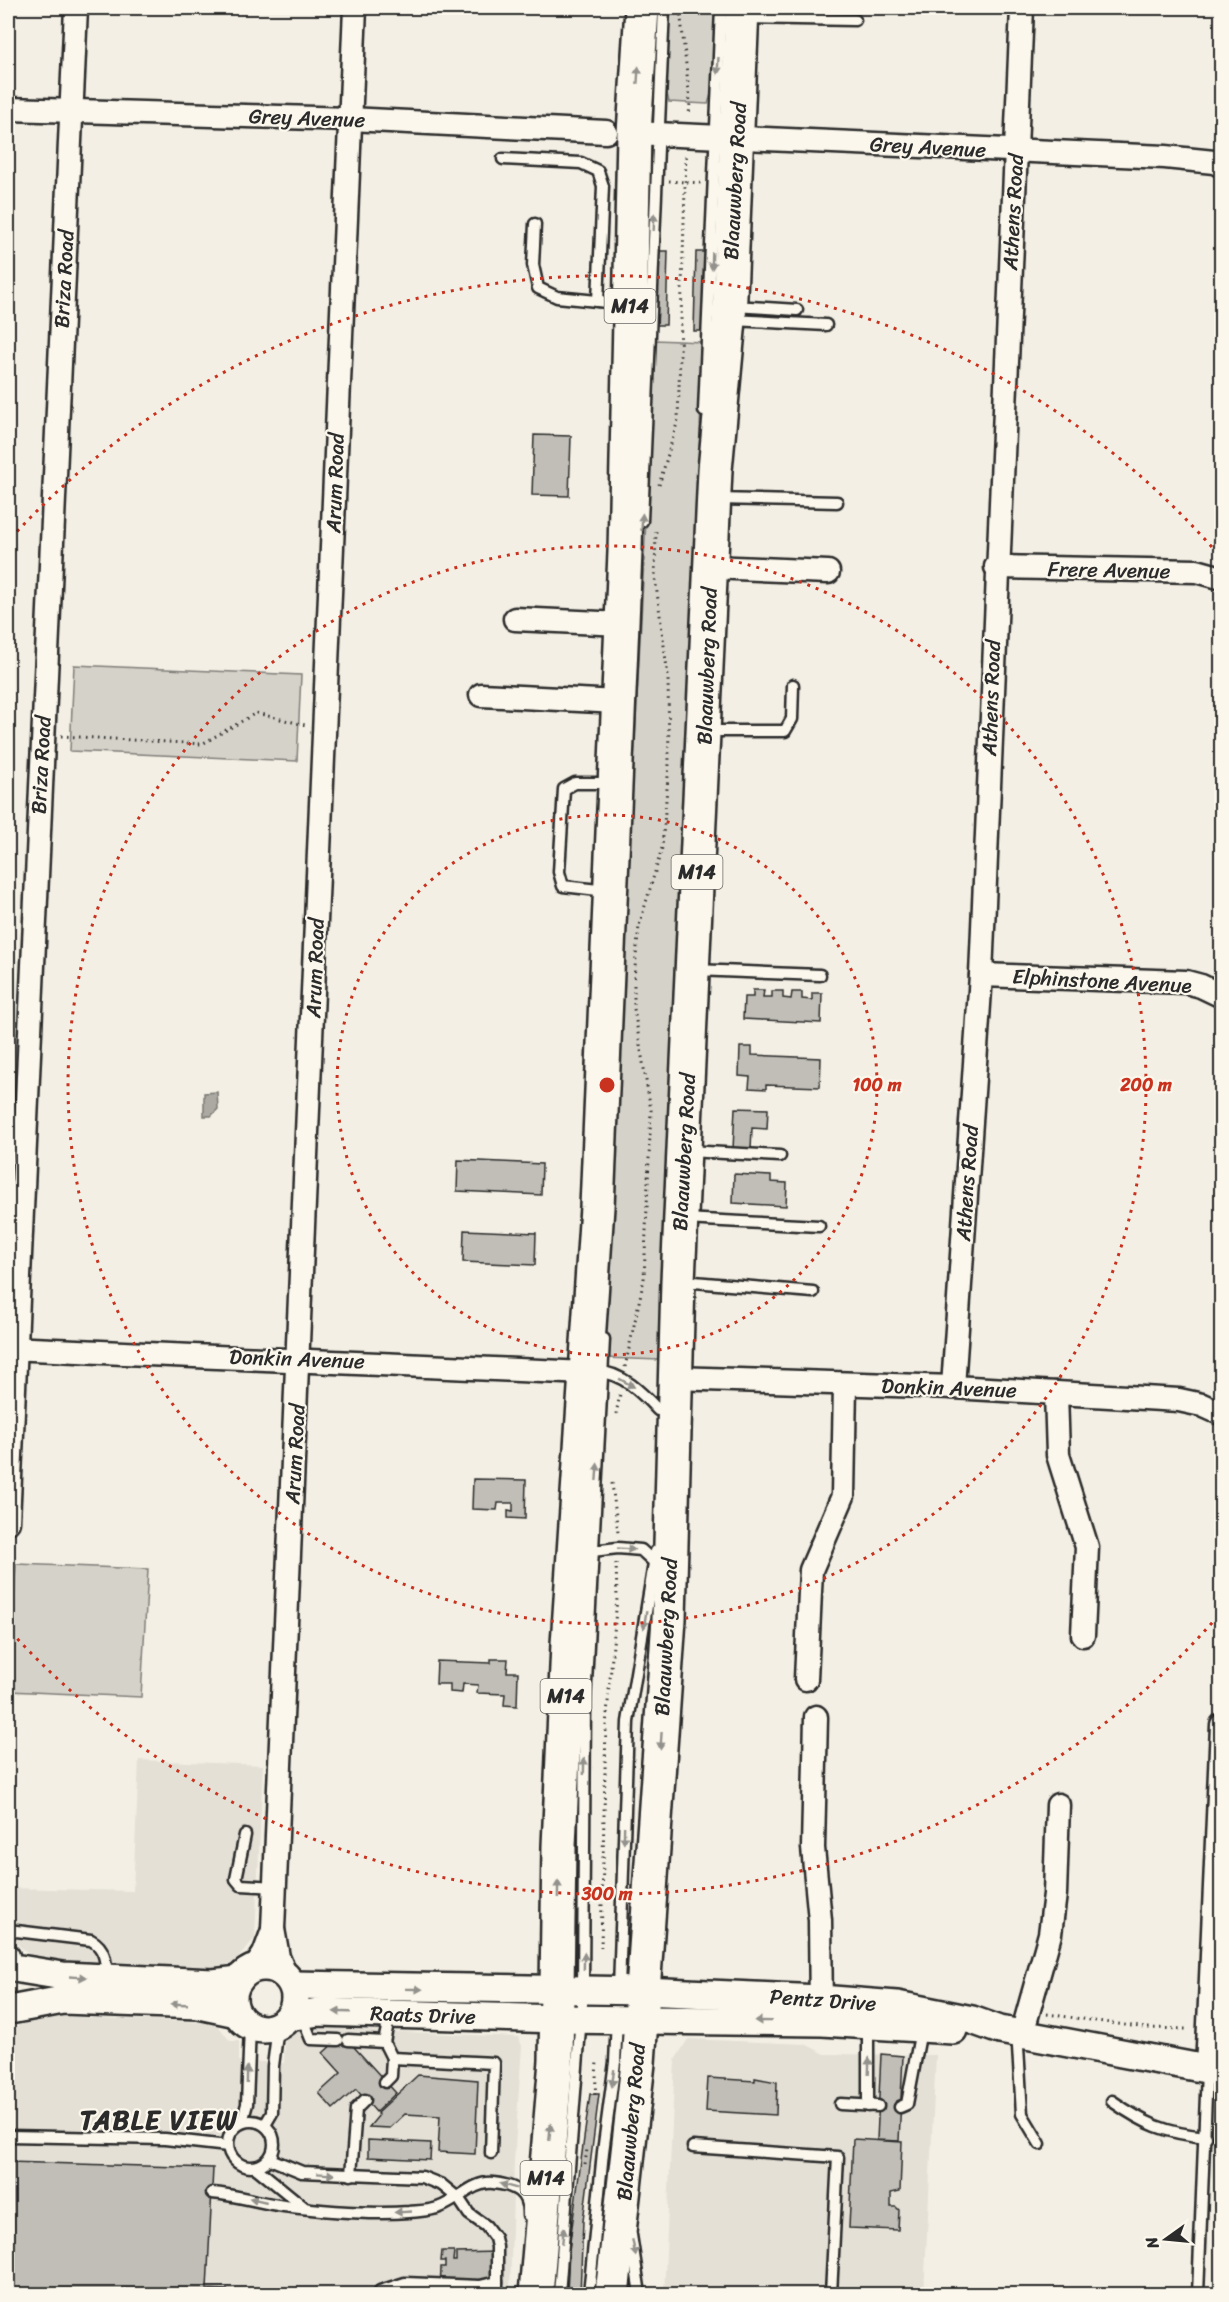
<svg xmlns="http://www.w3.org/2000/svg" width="1229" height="2302" viewBox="0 0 1229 2302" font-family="Sriracha,sans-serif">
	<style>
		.built { fill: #e4e0d6 }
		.green { fill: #d5d2c9; stroke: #807e7a; stroke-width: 1.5 }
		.water { fill: #aca9a2; stroke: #787772; stroke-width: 1.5 }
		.building { fill: #c0beb6; stroke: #2b2b2b; stroke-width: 1.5 }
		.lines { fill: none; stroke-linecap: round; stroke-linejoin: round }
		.service-casing { stroke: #2b2b2b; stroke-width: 15 }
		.minor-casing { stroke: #2b2b2b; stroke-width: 27 }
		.tertiary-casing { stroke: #2b2b2b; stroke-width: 32 }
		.primary-casing { stroke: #2b2b2b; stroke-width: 38 }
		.path { stroke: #2b2b2b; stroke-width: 3; stroke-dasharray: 1.5 4.5; stroke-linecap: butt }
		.service { stroke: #fbf7ec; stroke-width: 10 }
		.minor { stroke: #fbf7ec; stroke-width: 22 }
		.tertiary { stroke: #fbf7ec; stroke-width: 27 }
		.primary { stroke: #fbf7ec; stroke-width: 33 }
		.oneway { fill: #93918c }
		.ring { fill: none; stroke: #c8321e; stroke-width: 3; stroke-dasharray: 3 6 }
		.labels { text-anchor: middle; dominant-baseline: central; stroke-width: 4.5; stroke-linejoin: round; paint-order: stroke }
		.shield { fill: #fbf7ec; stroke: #696865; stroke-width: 1.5 }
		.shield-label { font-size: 20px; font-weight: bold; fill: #2b2b2b }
		.street-label { font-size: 21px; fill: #2b2b2b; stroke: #fbf7ec }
		.district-label { font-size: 27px; font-weight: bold; letter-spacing: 1.5px; fill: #2b2b2b; stroke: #fbf7ec }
		.centre { fill: #c8321e; stroke: #fbf7ec; stroke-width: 3 }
		.ring-label { font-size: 18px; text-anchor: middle; font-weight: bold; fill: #c8321e; stroke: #fbf7ec; stroke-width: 4.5; stroke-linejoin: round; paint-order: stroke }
	</style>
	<rect width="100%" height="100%" fill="#f3efe4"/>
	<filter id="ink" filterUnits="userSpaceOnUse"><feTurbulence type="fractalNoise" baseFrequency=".0167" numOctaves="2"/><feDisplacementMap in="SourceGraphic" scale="12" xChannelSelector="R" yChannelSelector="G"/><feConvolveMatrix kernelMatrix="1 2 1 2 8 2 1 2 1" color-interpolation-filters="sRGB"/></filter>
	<g filter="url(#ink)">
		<g class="built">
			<path d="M139 1760 263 1765 255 1938 234 1963 214 1968 47 1961 31 1956 8 1936V1888L133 1891Z"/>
			<path d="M53 2016 216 2023 230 2041H239V2061L284 2063 285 2038 294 2027 518 2037 522 2046 514 2162 510 2294H8V2045H15V2027L31 2020Z"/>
			<path d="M688 2039 805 2044 825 2054 936 2055 924 2294H664L675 2060Z"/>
		</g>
		<g class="green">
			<path d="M668 8H717L713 88 708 104 669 102 665 86Z"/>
			<path d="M655 340 702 342 698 523 660 1360 604 1358Z"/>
			<path d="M74 665 301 675 297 761 70 751Z"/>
			<path d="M16 1564 148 1569 141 1697 9 1691Z"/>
		</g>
		<path class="water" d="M217 1092 218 1109 211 1116H204V1093Z"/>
		<g class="building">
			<path d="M659 251H668L666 325H657Z"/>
			<path d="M696 252H706L703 331H694Z"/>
			<path d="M534 435 571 436 569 496 532 495Z"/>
			<path d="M753 990H764L763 997H772V991H783V998L791 999 792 992H802V999L812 1000V993H822L821 1023 743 1019 744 997H753Z"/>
			<path d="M740 1047H752V1055L821 1058 820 1087 766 1085V1089L749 1088 750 1077 739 1076Z"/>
			<path d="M735 1108 768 1109 767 1129 752 1128 751 1150 733 1149Z"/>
			<path d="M458 1160 542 1164 541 1195 457 1191Z"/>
			<path d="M734 1174 771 1176V1182L787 1183 786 1206 733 1203Z"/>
			<path d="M464 1230 536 1233 535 1265 463 1262Z"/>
			<path d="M473 1479 526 1480 525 1519 508 1518V1510L513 1511V1503H498L497 1510 472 1509Z"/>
			<path d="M491 1659H508L507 1672H518L517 1706 504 1705 505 1694 477 1693 478 1685 463 1684 462 1693 450 1692V1684H436L437 1661 491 1663Z"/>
			<path d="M343 2035 396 2093 376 2112 356 2089 333 2109 319 2093 341 2073 323 2053Z"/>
			<path d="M881 2054 903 2056 899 2141 877 2140Z"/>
			<path d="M418 2075 478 2080 475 2154 438 2152 440 2116 405 2114 390 2128 369 2127 379 2115 377 2113Z"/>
			<path d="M708 2078 755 2081V2078L777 2082 776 2115 706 2111Z"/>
			<path d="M590 2094H599L583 2221 580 2294H567L569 2249Z"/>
			<path d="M853 2139 902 2142 900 2191 891 2193V2207H896L899 2210 898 2230 849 2228Z"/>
			<path d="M368 2140 431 2143 430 2160 368 2157Z"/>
			<path d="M8 2162 213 2168 207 2289 246 2291V2294H8Z"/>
			<path d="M442 2251H454L453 2261H456V2253L496 2252 494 2294H440L441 2267H445V2261H441Z"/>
		</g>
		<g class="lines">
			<g class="service-casing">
				<g id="service">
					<path d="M744 18 855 20"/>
					<path d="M503 159 581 163 598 171 603 186 598 301"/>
					<path d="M535 224 533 265 538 288 557 297 627 304"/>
					<path d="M734 306 797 310"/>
					<path d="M733 320 826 325"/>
					<path d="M704 411 721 8"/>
					<path d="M718 499 837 502"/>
					<path d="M642 521 664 8"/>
					<path d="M708 731H785L792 719 793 685"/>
					<path d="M607 891 563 886 559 872 564 789 575 783H612"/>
					<path d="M695 970 820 975"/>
					<path d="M687 1151 780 1156"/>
					<path d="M684 1219 819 1226"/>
					<path d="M682 1281 813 1292"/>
					<path d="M597 1372C621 1371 643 1394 658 1410"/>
					<path d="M592 1551 618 1548 641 1550 654 1562"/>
					<path d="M245 1835 236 1879 241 1885 275 1887"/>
					<path d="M8 1930 91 1940C106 1948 106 1963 107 1979"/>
					<path d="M619 1989 628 1722 656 1551"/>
					<path d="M301 2014 311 2039 338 2040"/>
					<path d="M390 2014 384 2042 392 2058 494 2063 491 2153"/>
					<path d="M1021 2036 1018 2047 1022 2114 1040 2144"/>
					<path d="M348 2040 384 2042"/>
					<path d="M385 2082 391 2076 392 2058"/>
					<path d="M1112 2101C1145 2124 1165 2133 1206 2137"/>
					<path d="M840 2104 878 2106"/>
					<path d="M868 2106V2027"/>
					<path d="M900 2107 907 2104 921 2030"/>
					<circle cx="251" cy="2144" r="23"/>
					<path d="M242 2122 247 2104 250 2026"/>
					<path d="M265 2125 272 2113 273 2066 278 2027"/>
					<path d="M8 2136 165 2139 228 2146"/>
					<path d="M693 2147 838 2157 831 2294"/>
					<path d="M270 2159 302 2172 422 2177 442 2185 459 2199 469 2214 486 2226 495 2238 497 2247V2294"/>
					<path d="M255 2167 304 2207"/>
					<path d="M351 2175 356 2109 365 2100"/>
					<path d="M212 2193C237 2195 260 2203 284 2206 324 2211 368 2215 409 2212 419 2211 431 2211 440 2207 459 2200 473 2181 493 2183 514 2185 529 2192 528 2215"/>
					<path d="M631 2235 640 2294"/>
					<path d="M380 2291 405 2283 480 2286 497 2282"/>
					<path d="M559 2294 583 1991 585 1702 604 1339"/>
					<path d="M589 2294 603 2152 615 2062 617 2019"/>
					<path d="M1198 2294 1207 2070"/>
				</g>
			</g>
			<g class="minor-casing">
				<g id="minor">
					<path d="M8 109 350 119 606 132"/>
					<path d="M634 133 1165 157 1214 162 1222 166"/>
					<path d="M711 567 828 572"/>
					<path d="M996 567 1197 571 1222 578"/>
					<path d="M515 619 622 624"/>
					<path d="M481 695 618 702"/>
					<path d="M981 975 1186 982 1201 986 1222 996"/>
					<path d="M8 1348 587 1373"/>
					<path d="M674 1378 953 1387 1179 1400 1202 1405 1222 1414"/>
					<path d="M953 1387 981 975 1022 8"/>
					<path d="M1056 1393 1058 1455 1087 1547 1083 1635"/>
					<path d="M8 1522 76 8"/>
					<path d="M806 1679 811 1570 843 1496 845 1384"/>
					<path d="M816 1717 813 1848 820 1920 821 2015"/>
					<path d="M8 1956V1957"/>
					<path d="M254 1969 264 1954 273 1930"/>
					<path d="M286 1976 278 1957 273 1929 355 8"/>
					<path d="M1022 2034 1050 1934 1055 1894 1058 1805"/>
					<path d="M1207 2070 1222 1725"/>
				</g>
			</g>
			<g class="tertiary-casing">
				<g id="tertiary">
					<circle cx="264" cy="1998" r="31"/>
					<path d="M20 1969 63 1976 213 1983 239 1980"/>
					<path d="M293 1985 643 1991 820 1999 897 2005 972 2020 1000 2030 1222 2072"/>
					<path d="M15 2009 63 2000 199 2005 237 2013"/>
					<path d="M289 2017 318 2012 557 2019 822 2022 953 2030"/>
				</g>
			</g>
			<g class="primary-casing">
				<g id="primary">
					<path d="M536 2294 556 2061 559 1846 568 1644 597 1207 625 552 634 133 642 8"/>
					<path d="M612 2294 638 2063 669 1619 678 1281 715 470 729 320 742 8"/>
				</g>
			</g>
			<g class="path">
				<path d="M680 9 690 102 689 116"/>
				<path d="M669 181 701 183"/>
				<path d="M659 485 678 420 686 155"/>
				<path d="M61 736 202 744 256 713 305 725"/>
				<path d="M634 978 639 926 662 848 669 764 668 676 655 577 656 527"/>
				<path d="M625 1367 644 1279 651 1110 634 1009V984"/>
				<path d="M616 1414 620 1394"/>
				<path d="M1218 1431 1217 1514 1222 1524"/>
				<path d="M612 1483 618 1533"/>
				<path d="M601 1948 606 1726 617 1598 616 1561"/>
				<path d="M1047 2014 1146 2028 1189 2029"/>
				<path d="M595 2095 597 2061"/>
				<path d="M585 2164 587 2149"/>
			</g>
			<use href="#service" class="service"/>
			<use href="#minor" class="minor"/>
			<use href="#tertiary" class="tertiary"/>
			<use href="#primary" class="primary"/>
		</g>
		<defs><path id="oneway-solid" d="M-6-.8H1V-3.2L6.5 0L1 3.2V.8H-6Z" transform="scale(1.5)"/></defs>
		<g class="oneway">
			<use href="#oneway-solid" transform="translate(718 66) rotate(93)"/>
			<use href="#oneway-solid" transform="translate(638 75) rotate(-86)"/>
			<use href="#oneway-solid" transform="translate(654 222) rotate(-88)"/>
			<use href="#oneway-solid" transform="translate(712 261) rotate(92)"/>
			<use href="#oneway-solid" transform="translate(642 522) rotate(-87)"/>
			<use href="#oneway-solid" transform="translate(627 1383) rotate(29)"/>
			<use href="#oneway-solid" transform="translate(597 1472) rotate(-86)"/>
			<use href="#oneway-solid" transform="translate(626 1549) rotate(4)"/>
			<use href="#oneway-solid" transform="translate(645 1620) rotate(99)"/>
			<use href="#oneway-solid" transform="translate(661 1741) rotate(94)"/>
			<use href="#oneway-solid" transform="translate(584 1766) rotate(-89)"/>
			<use href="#oneway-solid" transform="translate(624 1835) rotate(91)"/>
			<use href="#oneway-solid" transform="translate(558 1889) rotate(-89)"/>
			<use href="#oneway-solid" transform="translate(584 1961) rotate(-89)"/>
			<use href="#oneway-solid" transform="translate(78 1977) rotate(3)"/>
			<use href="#oneway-solid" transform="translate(414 1989) rotate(1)"/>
			<use href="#oneway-solid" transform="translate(179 2004) rotate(-178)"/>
			<use href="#oneway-solid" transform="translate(342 2012) rotate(-178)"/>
			<use href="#oneway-solid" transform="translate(763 2021) rotate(-179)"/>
			<use href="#oneway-solid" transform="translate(869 2066) rotate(-88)"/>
			<use href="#oneway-solid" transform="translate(247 2075) rotate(-89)"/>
			<use href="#oneway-solid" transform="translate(613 2078) rotate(98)"/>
			<use href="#oneway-solid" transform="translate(550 2132) rotate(-85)"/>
			<use href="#oneway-solid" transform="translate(326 2174) rotate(4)"/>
			<use href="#oneway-solid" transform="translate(508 2186) rotate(-165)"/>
			<use href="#oneway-solid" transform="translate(258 2200) rotate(-167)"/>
			<use href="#oneway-solid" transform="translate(403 2212) rotate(177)"/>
			<use href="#oneway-solid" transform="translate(563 2236) rotate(-84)"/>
			<use href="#oneway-solid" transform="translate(634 2248) rotate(79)"/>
		</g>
	</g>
	<g class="ring">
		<circle cx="607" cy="1085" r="270"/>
		<circle cx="607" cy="1085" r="539"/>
		<path d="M1218 1616A809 809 0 0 1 11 1632M11 538A809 809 0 0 1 1218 554"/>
	</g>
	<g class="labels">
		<g class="shield">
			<rect x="604.5" y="289" width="51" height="34" rx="4.5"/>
			<rect x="671.5" y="855" width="51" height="34" rx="4.5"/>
			<rect x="540.5" y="1679" width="51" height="34" rx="4.5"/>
			<rect x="520.5" y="2161" width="51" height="34" rx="4.5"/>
		</g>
		<g class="shield-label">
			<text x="630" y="306">M14</text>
			<text x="697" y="872">M14</text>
			<text x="566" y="1696">M14</text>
			<text x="546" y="2178">M14</text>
		</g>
		<g class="street-label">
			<text transform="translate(307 118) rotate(2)">Grey Avenue</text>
			<text transform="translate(928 147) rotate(3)">Grey Avenue</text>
			<text transform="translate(735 181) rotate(-87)">Blaauwberg Road</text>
			<text transform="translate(1013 212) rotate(-87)">Athens Road</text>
			<text transform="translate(64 279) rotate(-87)">Briza Road</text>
			<text transform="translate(335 483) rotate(-88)">Arum Road</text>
			<text transform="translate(1109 570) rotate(1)">Frere Avenue</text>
			<text transform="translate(707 666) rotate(-88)">Blaauwberg Road</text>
			<text transform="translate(991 698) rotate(-88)">Athens Road</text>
			<text transform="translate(41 765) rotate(-87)">Briza Road</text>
			<text transform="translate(315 968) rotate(-88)">Arum Road</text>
			<text transform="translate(1102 981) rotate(3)">Elphinstone Avenue</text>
			<text transform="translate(684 1152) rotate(-87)">Blaauwberg Road</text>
			<text transform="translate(967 1183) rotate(-86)">Athens Road</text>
			<text transform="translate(297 1359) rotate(2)">Donkin Avenue</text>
			<text transform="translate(949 1388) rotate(2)">Donkin Avenue</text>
			<text transform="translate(295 1454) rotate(-87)">Arum Road</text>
			<text transform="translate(666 1637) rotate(-87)">Blaauwberg Road</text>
			<text transform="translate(823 2000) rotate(4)">Pentz Drive</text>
			<text transform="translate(423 2015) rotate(2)">Raats Drive</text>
			<text transform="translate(631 2122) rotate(-85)">Blaauwberg Road</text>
		</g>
		<g class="district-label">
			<text x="159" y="2120">TABLE VIEW</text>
		</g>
	</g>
	<circle cx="607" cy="1085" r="9" class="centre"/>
	<g class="ring-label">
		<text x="877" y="1091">100 m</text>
		<text x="1146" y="1091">200 m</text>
		<text x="607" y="1900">300 m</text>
	</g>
	<rect width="1229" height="2302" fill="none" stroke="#fbf7ec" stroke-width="30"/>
	<rect x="15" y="15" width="1199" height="2272" fill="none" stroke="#2b2b2b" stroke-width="2" filter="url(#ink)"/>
	<g transform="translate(1166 2239) rotate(255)" stroke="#fbf7ec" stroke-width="4.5" paint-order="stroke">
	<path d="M0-4.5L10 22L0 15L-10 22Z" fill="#2b2b2b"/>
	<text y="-9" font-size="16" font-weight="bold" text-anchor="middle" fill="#2b2b2b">N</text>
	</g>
</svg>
